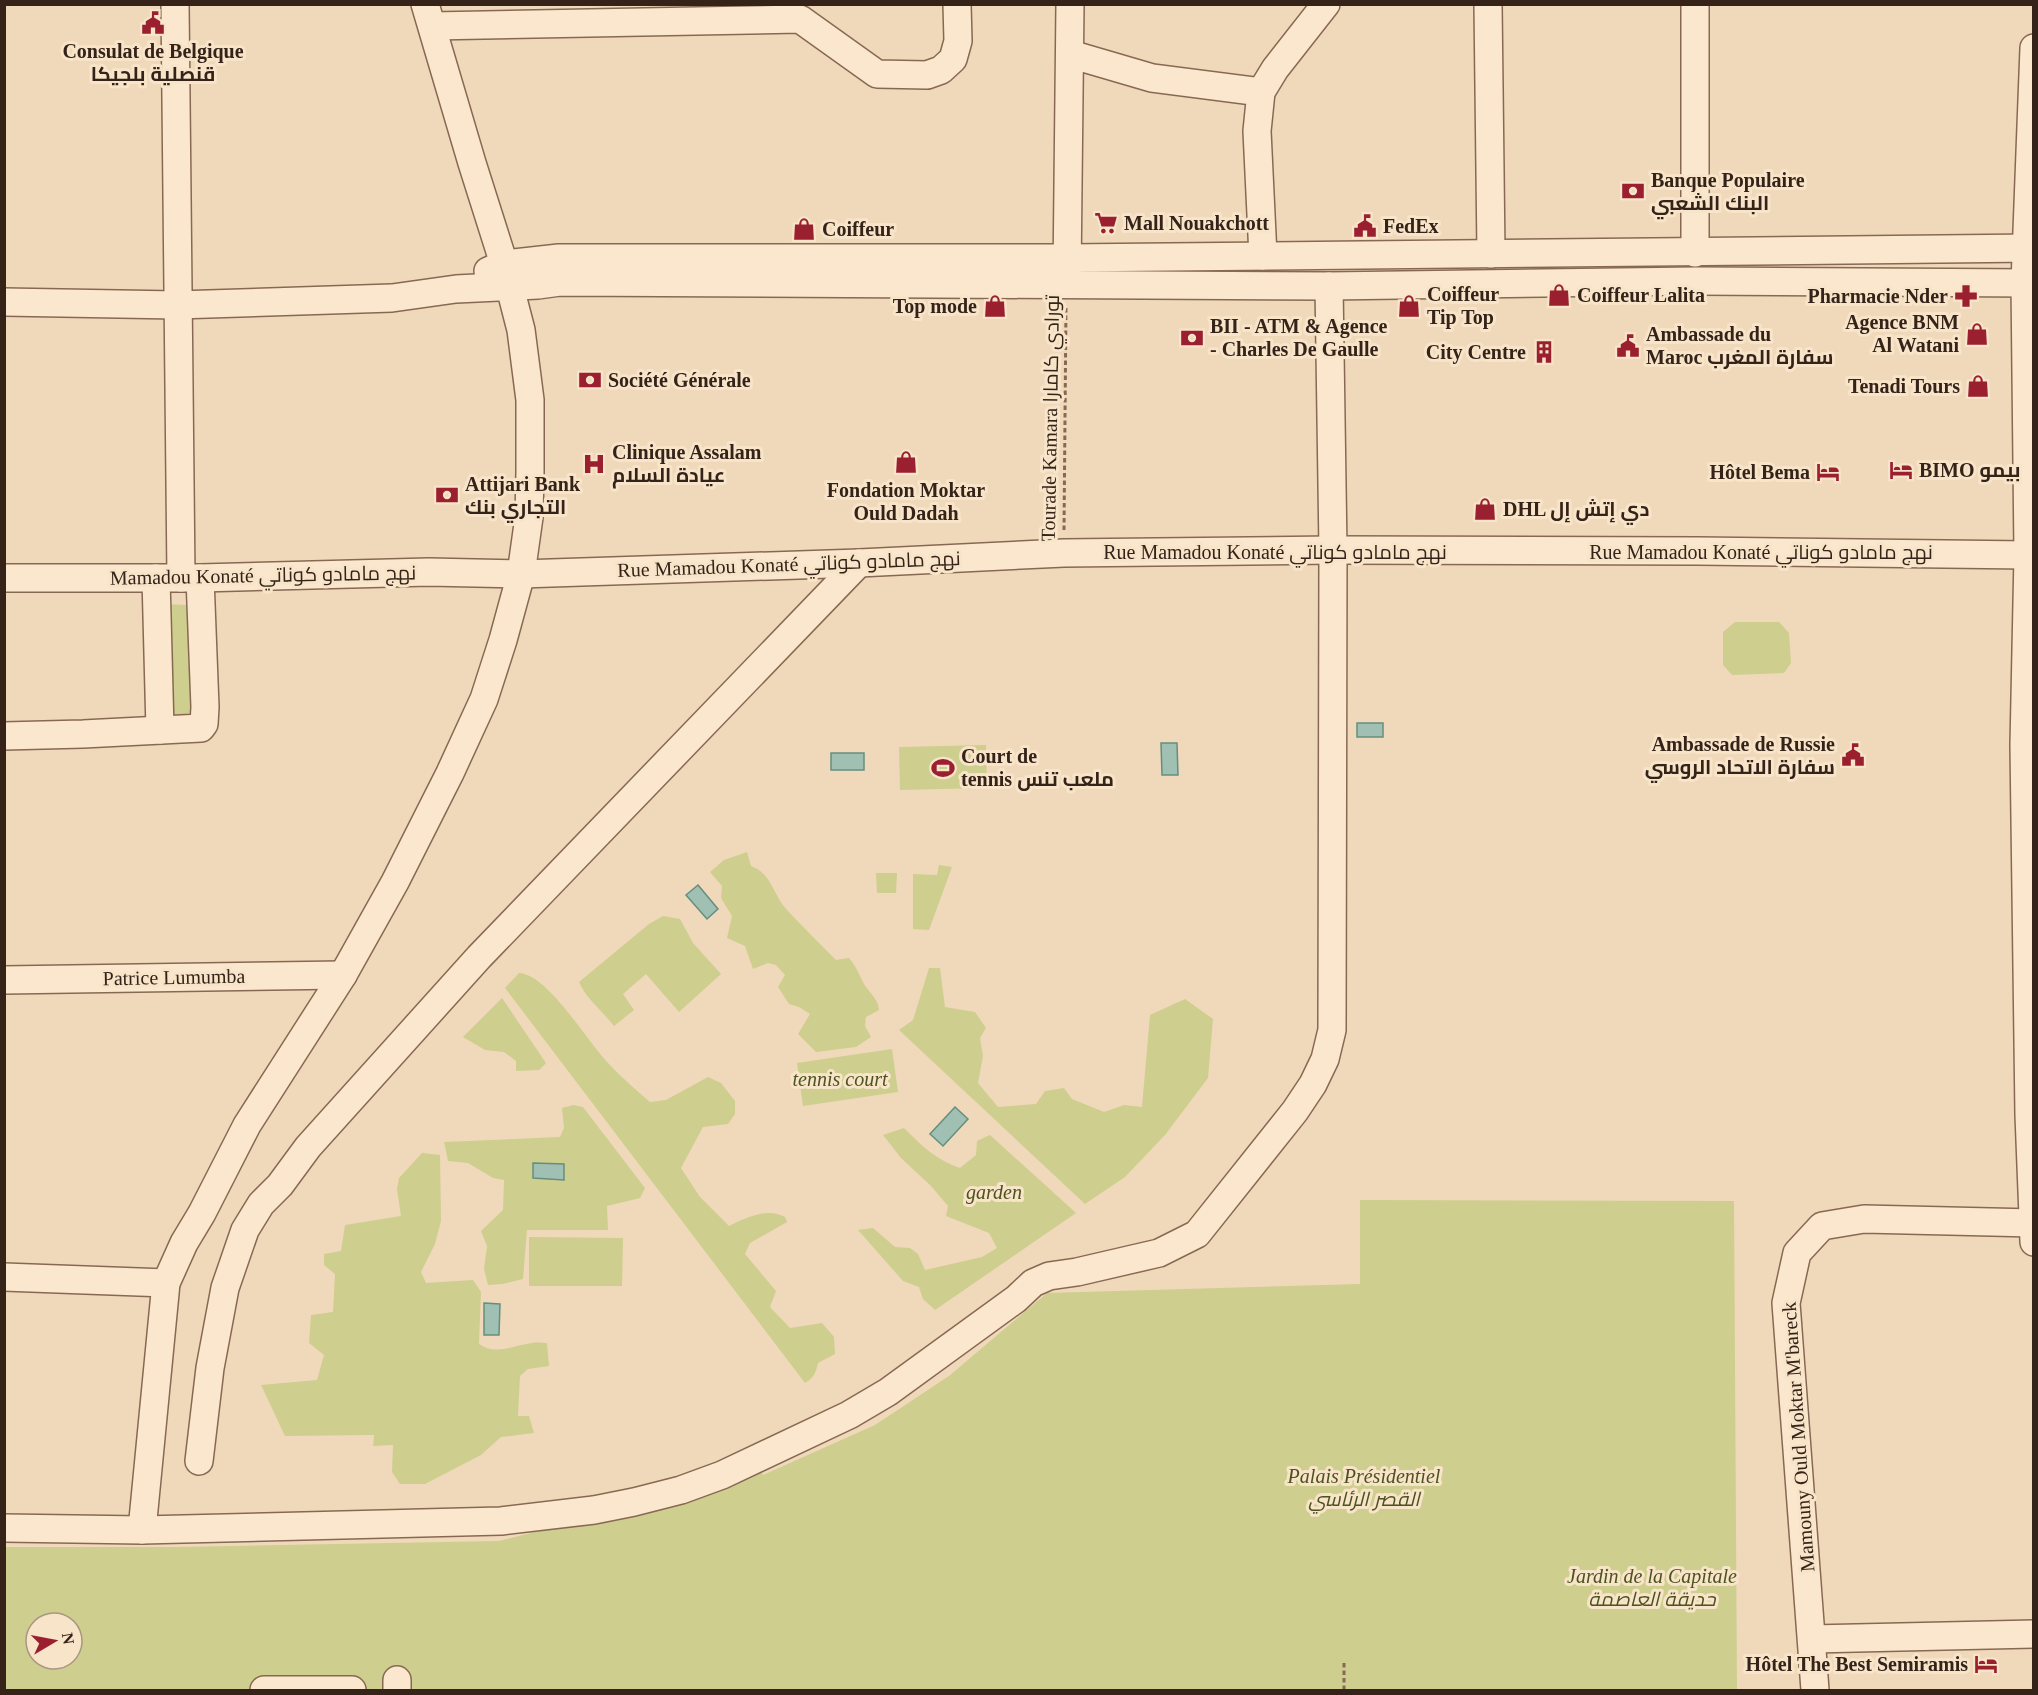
<svg xmlns="http://www.w3.org/2000/svg" width="2038" height="1695" viewBox="0 0 2038 1695" font-family="'Times New Roman',Cairo,serif">
	<style>
		.green { fill: #cece8e; fill-rule: evenodd }
		.water { fill: #9fc0b2; stroke: #668e7f; stroke-width: 1.5 }
		.lines { fill: none; stroke-linecap: round; stroke-linejoin: round }
		.minor-casing { stroke: #876953; stroke-width: 30 }
		.path { stroke: #876953; stroke-width: 3; stroke-dasharray: 4.5 3; stroke-linecap: butt }
		.minor { stroke: #fbe7cd; stroke-width: 27 }
		.labels { text-anchor: middle; dominant-baseline: central; stroke-width: 6; stroke-linejoin: round; paint-order: stroke }
		.poi-label { font-size: 20px; font-weight: bold; fill: #352319; stroke: #f7e4c9; text-anchor: start }
		.street-label { font-size: 20px; fill: #352319; stroke: #f7e4c9 }
		.park-label { font-size: 20px; font-style: italic; fill: #4c531f; stroke: #f7e4c9 }
	</style>
	<rect width="100%" height="100%" fill="#f0d9ba"/>
	<g class="green">
		<path d="M160 604 190 605 191 717 162 718Z"/>
		<path d="M1735 622H1779L1789 633 1791 663 1784 673 1732 675 1723 665V632Z"/>
		<path d="M986 745 987 788 900 790 899 747Z"/>
		<path d="M747 852 751 866C771 873 773 894 786 909 802 926 819 943 836 960L849 958C858 969 858 973 864 984 870 994 878 998 879 1010L866 1017 865 1026 871 1037 856 1047 816 1052 798 1034 810 1014 799 1007 789 1004 778 987 785 975 776 965 768 963 753 969 745 946 727 938 732 916 721 898 722 886 710 872 724 860Z"/>
		<path d="M939 865 952 867 929 930 913 929V874L937 875Z"/>
		<path d="M876 873H897L896 893H877Z"/>
		<path d="M663 916 680 919 693 943 721 974 679 1012 646 974 623 994 634 1010 614 1026C603 1011 586 999 579 982L649 924Z"/>
		<path d="M929 968H940L945 1007 975 1012 986 1028 980 1038 983 1056 978 1083 998 1107 1036 1104 1045 1091 1064 1088 1072 1099 1104 1112 1124 1105 1142 1107 1150 1015 1185 999 1213 1019 1208 1078 1165 1135 1125 1177 1085 1204 899 1030 913 1020Z"/>
		<path d="M519 973C548 974 588 1043 609 1064 622 1078 636 1090 650 1102L666 1100 708 1077 721 1083 735 1101V1114L728 1124 703 1127 681 1168 700 1197 729 1226C746 1218 767 1207 785 1217L787 1222 750 1243 745 1254 776 1291 770 1307 790 1328 822 1323 834 1337 835 1354 818 1363C816 1372 814 1378 805 1383L505 988Z"/>
		<path d="M502 998 546 1063 539 1070 516 1071V1061L504 1052 485 1050 463 1037Z"/>
		<path d="M892 1049 898 1092 803 1106 797 1063Z"/>
		<path d="M573 1105 583 1107 645 1188 640 1198 607 1206 608 1230H527L523 1279 503 1284 488 1285 484 1269 487 1246 481 1231 503 1210 504 1180 493 1178 468 1163 448 1161 444 1142 560 1137 564 1128 562 1108Z"/>
		<path d="M904 1128C922 1146 935 1159 960 1168L976 1155 977 1141 990 1135 1076 1213 935 1310 923 1299 919 1287 903 1281 858 1230 873 1228 895 1247 910 1248 918 1254 925 1270 982 1257 997 1248 989 1233 946 1216 948 1206 931 1186 901 1158 883 1135Z"/>
		<path d="M422 1153 440 1155 441 1221 435 1244 421 1272 426 1283 473 1280 481 1292 479 1344C495 1356 515 1345 532 1343 537 1342 543 1343 547 1343L549 1366 528 1369 520 1376 518 1416H529L534 1433 501 1437 481 1455 425 1484H400L392 1472 393 1445 373 1446 374 1435 285 1436 261 1385 317 1380 324 1355 309 1343 311 1315 333 1312 335 1274 324 1265V1254L341 1251 345 1225 401 1216 397 1189 399 1178Z"/>
		<path d="M1360 1200 1734 1201 1737 1690H5V1547H178L499 1541 590 1518 758 1464 763 1475 875 1425 949 1376 1047 1293 1360 1284ZM36 1623H72V1659H36Z"/>
		<path d="M529 1237 623 1238 622 1286H529Z"/>
	</g>
	<g class="water">
		<rect x="1357" y="723" width="26" height="14"/>
		<path d="M1161 743H1177L1178 775H1162Z"/>
		<rect x="831" y="753" width="33" height="17"/>
		<path d="M698 885 718 909 707 919 686 895Z"/>
		<path d="M955 1107 968 1119 943 1146 930 1134Z"/>
		<path d="M533 1163 564 1164V1180L533 1178Z"/>
		<path d="M484 1303 500 1304 499 1335H484Z"/>
	</g>
	<g class="lines">
		<g class="minor-casing">
			<g id="minor">
				<path d="M175 4 181 578"/>
				<path d="M1488 4 1491 254"/>
				<path d="M1695 4V253"/>
				<path d="M432 26 800 19 877 74 927 75 941 70 953 59 958 41 957 4"/>
				<path d="M2034 48 2025 283 2028 555 2024 745 2029 1115 2034 1242"/>
				<path d="M1070 54 1152 78 1261 92"/>
				<path d="M1263 256 1257 131 1261 92 1275 69 1326 4"/>
				<path d="M488 271 504 264 559 258H1067L2034 248"/>
				<path d="M1067 276 1070 4"/>
				<path d="M4 302 177 305 392 298 456 289 538 285 560 282 1329 286 1697 281 2034 283"/>
				<path d="M4 578H200L429 572 521 574 859 563 1064 553 1333 550 1698 551 2028 555"/>
				<path d="M156 578 160 730"/>
				<path d="M4 736 83 734 201 728 204 724 205 707 200 578"/>
				<path d="M4 980 343 975"/>
				<path d="M4 1277 166 1283"/>
				<path d="M199 1461 210 1368 225 1288 245 1230 261 1204 280 1185 308 1147 479 957 859 563"/>
				<path d="M4 1528 142 1530 501 1521 594 1510 634 1502 681 1490 722 1475 849 1415 888 1392 1016 1299 1033 1283 1049 1276 1077 1272 1159 1253 1197 1234 1295 1111 1313 1084 1325 1059 1332 1030 1333 550 1329 286"/>
				<path d="M142 1530 166 1283 184 1243 202 1213 247 1125 343 975 395 882 450 773 484 699 503 640 521 574 529 517 530 472V400L521 330 504 264 472 163 425 4"/>
				<path d="M1812 1639 2034 1634"/>
				<path d="M397 1680V1690"/>
				<path d="M264 1690H352"/>
				<path d="M1815 1690 1786 1303 1797 1253 1822 1226 1864 1219 2034 1223"/>
			</g>
		</g>
		<g class="path">
			<path d="M1064 530 1066 306"/>
			<path d="M1344 1690V1663"/>
		</g>
		<use href="#minor" class="minor"/>
	</g>
	<defs>
		<g id="civic-bare" transform="scale(1.8)"><path d="M-.6-6.5H3V-4.5H.6V-3L4-1V1h2V6H-6V1h2V-1L-.6-3ZM-1.2 2.5V6h2.4V2.5Z" fill="#9a2030" stroke="#f7e4c9" stroke-width="2.5" paint-order="stroke"/></g>
		<g id="bank-bare" transform="scale(1.8)"><path d="M-6-4H6V4H-6ZM0-2.3a2.3 2.3 0 1 0 0 4.6a2.3 2.3 0 1 0 0-4.6Z" fill="#9a2030" stroke="#f7e4c9" stroke-width="2.5" paint-order="stroke"/></g>
		<g id="supermarket-bare" transform="scale(1.8)"><path d="M-6-5.5h2.5l.6 2H6L4.5 2H-2.5L-4.4-4H-6ZM-1.5 3.2a1.3 1.3 0 1 0 .1 0ZM3 3.2a1.3 1.3 0 1 0 .1 0Z" fill="#9a2030" stroke="#f7e4c9" stroke-width="2.5" paint-order="stroke"/></g>
		<g id="shop-bare" transform="scale(1.8)"><path d="M-5-2.5h2.3a2.7 3.5 0 0 1 5.4 0H5L5.5 6h-11ZM-1.5-2.5h3a1.5 2.3 0 0 0-3 0Z" fill="#9a2030" stroke="#f7e4c9" stroke-width="2.5" paint-order="stroke"/></g>
		<g id="pharmacy-bare" transform="scale(1.8)"><path d="M-2-6h4v4h4v4h-4v4h-4v-4h-4v-4h4Z" fill="#9a2030" stroke="#f7e4c9" stroke-width="2.5" paint-order="stroke"/></g>
		<g id="building-bare" transform="scale(1.8)"><path d="M-4-6H4V6H1V3H-1V6H-4ZM-2.5-4.3h1.7v1.8h-1.7ZM.8-4.3h1.7v1.8H.8ZM-2.5-1h1.7V.8h-1.7ZM.8-1h1.7V.8H.8Z" fill="#9a2030" stroke="#f7e4c9" stroke-width="2.5" paint-order="stroke"/></g>
		<g id="hospital-bare" transform="scale(1.8)"><path d="M-5-5h3v3.5h4V-5h3V5h-3V1.5h-4V5h-3Z" fill="#9a2030" stroke="#f7e4c9" stroke-width="2.5" paint-order="stroke"/></g>
		<g id="hotel-bare" transform="scale(1.8)"><path d="M-6-4.5h1.5V1H6V5H4.5V3h-9V5H-6ZM-4 0a1.8 1.8 0 1 1 3.6 0ZM.5 0V-2.5h3Q6-2.5 6 0Z" fill="#9a2030" stroke="#f7e4c9" stroke-width="2.5" paint-order="stroke"/></g>
		<g id="stadium-bare" transform="scale(1.8)"><path d="M0-5a6.5 5 0 1 0 0 10a6.5 5 0 1 0 0-10ZM-3.5-1.8h7v3.6h-7Z" fill="#9a2030" stroke="#f7e4c9" stroke-width="2.5" paint-order="stroke"/></g>
	</defs>
	<g fill-rule="evenodd">
		<use href="#civic-bare" x="153" y="23"/>
		<use href="#bank-bare" x="1633" y="191"/>
		<use href="#supermarket-bare" x="1106" y="223"/>
		<use href="#civic-bare" x="1365" y="226"/>
		<use href="#shop-bare" x="804" y="229"/>
		<use href="#shop-bare" x="1559" y="295"/>
		<use href="#pharmacy-bare" x="1966" y="296"/>
		<use href="#shop-bare" x="995" y="306"/>
		<use href="#shop-bare" x="1409" y="306"/>
		<use href="#shop-bare" x="1977" y="334"/>
		<use href="#bank-bare" x="1192" y="338"/>
		<use href="#civic-bare" x="1628" y="346"/>
		<use href="#building-bare" x="1544" y="352"/>
		<use href="#bank-bare" x="590" y="380"/>
		<use href="#shop-bare" x="1978" y="386"/>
		<use href="#shop-bare" x="906" y="462"/>
		<use href="#hospital-bare" x="594" y="464"/>
		<use href="#hotel-bare" x="1901" y="470"/>
		<use href="#hotel-bare" x="1828" y="472"/>
		<use href="#bank-bare" x="447" y="495"/>
		<use href="#shop-bare" x="1485" y="509"/>
		<use href="#civic-bare" x="1853" y="755"/>
		<use href="#stadium-bare" x="943" y="768"/>
		<use href="#hotel-bare" x="1986" y="1664"/>
	</g>
	<g class="labels">
		<g class="poi-label">
			<text x="153" y="51" text-anchor="middle">Consulat de Belgique<tspan x="153" dy="23">قنصلية بلجيكا</tspan></text>
			<text x="1651" y="180">Banque Populaire<tspan x="1651" dy="23">البنك الشعبي</tspan></text>
			<text x="1124" y="223">Mall Nouakchott</text>
			<text x="1383" y="226">FedEx</text>
			<text x="822" y="229">Coiffeur</text>
			<text x="1427" y="294">Coiffeur<tspan x="1427" dy="23">Tip Top</tspan></text>
			<text x="1577" y="295">Coiffeur Lalita</text>
			<text x="1948" y="296" text-anchor="end">Pharmacie Nder</text>
			<text x="977" y="306" text-anchor="end">Top mode</text>
			<text x="1959" y="322" text-anchor="end">Agence BNM<tspan x="1959" dy="23">Al Watani</tspan></text>
			<text x="1210" y="326">BII - ATM &amp; Agence<tspan x="1210" dy="23">- Charles De Gaulle</tspan></text>
			<text x="1646" y="334">Ambassade du<tspan x="1646" dy="23">Maroc سفارة المغرب</tspan></text>
			<text x="1526" y="352" text-anchor="end">City Centre</text>
			<text x="608" y="380">Société Générale</text>
			<text x="1960" y="386" text-anchor="end">Tenadi Tours</text>
			<text x="612" y="452">Clinique Assalam<tspan x="612" dy="23">عيادة السلام</tspan></text>
			<text x="1919" y="470">BIMO بيمو</text>
			<text x="1810" y="472" text-anchor="end">Hôtel Bema</text>
			<text x="465" y="484">Attijari Bank<tspan x="465" dy="23">التجاري بنك</tspan></text>
			<text x="906" y="490" text-anchor="middle">Fondation Moktar<tspan x="906" dy="23">Ould Dadah</tspan></text>
			<text x="1503" y="509">DHL دي إتش إل</text>
			<text x="1835" y="744" text-anchor="end">Ambassade de Russie<tspan x="1835" dy="23">سفارة الاتحاد الروسي</tspan></text>
			<text x="961" y="756">Court de<tspan x="961" dy="23">tennis ملعب تنس</tspan></text>
			<text x="1968" y="1664" text-anchor="end">Hôtel The Best Semiramis</text>
		</g>
		<g class="street-label">
			<text transform="translate(1050 418) rotate(-89)">Tourade Kamara تورادي كامارا</text>
			<text x="1275" y="552">Rue Mamadou Konaté نهج مامادو كوناتي</text>
			<text x="1761" y="552">Rue Mamadou Konaté نهج مامادو كوناتي</text>
			<text transform="translate(789 564) rotate(-2)">Rue Mamadou Konaté نهج مامادو كوناتي</text>
			<text transform="translate(263 575) rotate(-1)">Mamadou Konaté نهج مامادو كوناتي</text>
			<text transform="translate(174 977) rotate(-1)">Patrice Lumumba</text>
			<text transform="translate(1798 1437) rotate(-94)">Mamouny Ould Moktar M'bareck</text>
		</g>
		<g class="park-label">
			<text x="840" y="1079">tennis court</text>
			<text x="994" y="1192">garden</text>
			<text x="1364" y="1476">Palais Présidentiel<tspan x="1364" dy="23">القصر الرئاسي</tspan></text>
			<text x="1652" y="1576">Jardin de la Capitale<tspan x="1652" dy="23">حديقة العاصمة</tspan></text>
		</g>
	</g>
	<rect width="2038" height="1695" fill="none" stroke="#352319" stroke-width="12"/>
	<g transform="translate(54 1641) rotate(80)"><circle r="28" fill="#f7e4c9" stroke="#a99783" stroke-width="1.5"/>
	<path d="M0-4.5L10 22L0 15L-10 22Z" fill="#9a2030"/>
	<text y="-9" font-size="16" font-weight="bold" text-anchor="middle" fill="#352319">N</text>
	</g>
</svg>
